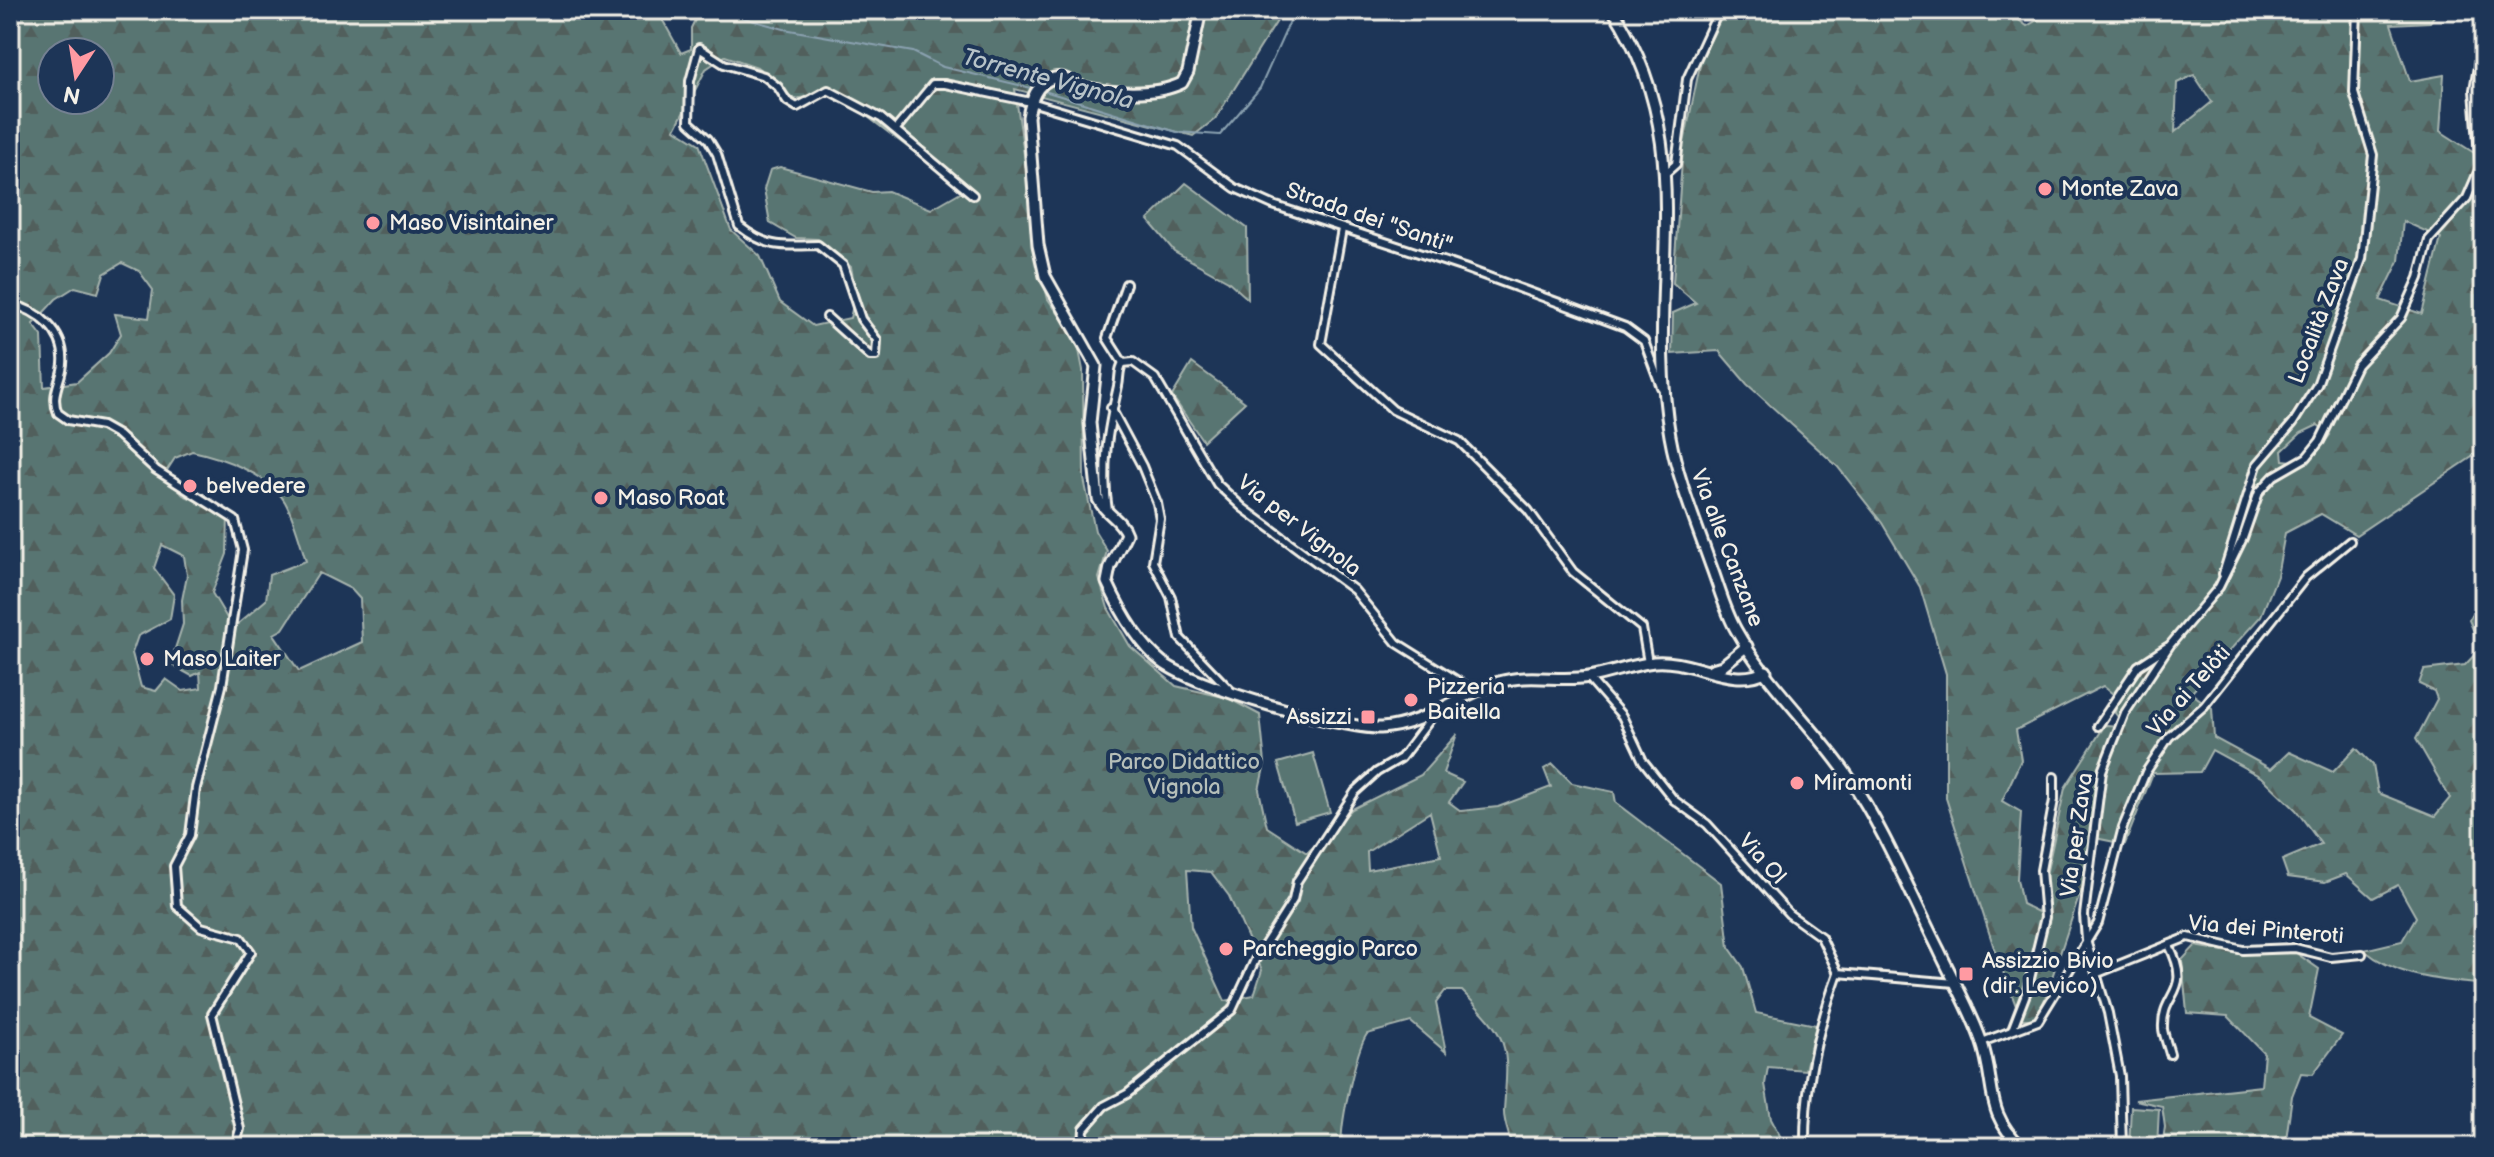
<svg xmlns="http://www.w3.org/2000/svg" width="2494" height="1157" viewBox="0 0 2494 1157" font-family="'Balsamiq Sans',sans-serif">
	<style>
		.green { fill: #597572; stroke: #a6b3ad; stroke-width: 2 }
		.forest { fill: url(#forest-firs); stroke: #a6b3ad; stroke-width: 2; fill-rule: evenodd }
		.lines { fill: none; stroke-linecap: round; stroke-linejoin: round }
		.stream { stroke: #8ba2b1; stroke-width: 2 }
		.street-casing { stroke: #f4f1e8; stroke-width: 12 }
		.secondary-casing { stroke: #f4f1e8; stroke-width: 15 }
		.street { stroke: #1d3557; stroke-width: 6 }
		.secondary { stroke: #1d3557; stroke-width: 9 }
		.poi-dot { fill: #ff9aa2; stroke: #1d3557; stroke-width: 3 }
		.labels { text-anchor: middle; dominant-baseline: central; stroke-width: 8; stroke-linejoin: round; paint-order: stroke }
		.poi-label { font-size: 22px; fill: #f4f1e8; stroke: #1d3557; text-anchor: start }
		.street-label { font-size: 22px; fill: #f4f1e8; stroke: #1d3557 }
		.park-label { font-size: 22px; fill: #b6bfb9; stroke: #1d3557 }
		.water-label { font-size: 24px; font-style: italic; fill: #b7c3c8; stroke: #1d3557 }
	</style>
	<defs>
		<pattern id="forest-firs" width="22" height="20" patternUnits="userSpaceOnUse" patternTransform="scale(2)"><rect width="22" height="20" fill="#597572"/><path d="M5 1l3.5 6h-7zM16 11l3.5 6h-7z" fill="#515e5c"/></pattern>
	</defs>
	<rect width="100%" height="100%" fill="#1d3557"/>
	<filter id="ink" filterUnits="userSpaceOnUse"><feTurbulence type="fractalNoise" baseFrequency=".0125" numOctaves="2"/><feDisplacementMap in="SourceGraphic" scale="16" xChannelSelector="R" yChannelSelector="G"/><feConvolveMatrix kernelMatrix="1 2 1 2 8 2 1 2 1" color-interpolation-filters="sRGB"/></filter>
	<g filter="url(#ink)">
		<g class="green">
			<path d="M1313 753 1330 812 1295 822 1278 763Z"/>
			<path d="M2131 1107 2159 1109 2157 1147H2129Z"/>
		</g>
		<g class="forest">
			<path d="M10 10H117L121 13 123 10H657L681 53 691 49V28L700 10H1284L1215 119 1193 136 1015 89 1039 263 1048 299 1077 340 1083 370 1084 479 1095 531 1107 551 1099 578 1108 608 1130 646 1176 686 1228 698 1260 715 1265 763 1259 790 1267 827 1307 853 1352 809 1421 775 1457 734 1443 773 1463 782 1449 802 1461 811 1498 807 1551 787 1544 769 1553 764 1572 783 1614 792 1616 803 1721 883 1729 947 1743 967 1756 1013 1816 1025 1805 1070 1768 1067 1765 1084 1771 1119 1786 1147H1512C1510 1136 1503 1121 1504 1110 1509 1043 1510 1040 1462 991H1445L1436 1003 1446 1052 1411 1022 1367 1034C1356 1050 1339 1127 1342 1147H10ZM52 52H100V100H52ZM725 56 757 67 794 99 835 92 964 190 931 209 888 191 872 192 780 167 770 170 764 189 770 223 796 238 818 239 851 267 856 293 850 318 813 326 780 302 760 256 731 230 699 144 675 129 706 69ZM122 263 139 271 153 290 149 318 115 314 121 334 109 353 77 382 44 387 42 336 33 324 56 299 75 287 98 293 104 274ZM192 451C221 457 269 474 285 502 295 520 300 542 306 561L269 575 266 600 233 628 212 593 227 554 228 515 183 495 164 475 175 458ZM162 545 184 556 187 575 182 600 183 624 170 664 192 676 200 672 201 688 183 691 166 679 156 691 141 687 132 653 138 636 170 619 174 595 154 568ZM319 573 351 589 360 599 362 642 299 671 274 634 283 629ZM1430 812 1441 856 1368 870 1367 852ZM1187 870 1211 872 1229 896 1262 970 1254 995 1225 1001 1191 927Z"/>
			<path d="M1725 10H2005L2027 26 2054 10H2438L2430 22 2391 24 2410 81 2444 75 2440 131 2479 156 2484 189V449L2356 535 2321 514 2285 533 2277 576 2261 616 2191 693 2212 708 2214 738 2271 769 2289 752 2333 772 2356 748 2373 765 2378 793 2435 816 2450 798 2416 739 2437 699 2434 691 2419 684 2424 670 2465 665 2481 648 2469 620 2484 595V985C2443 980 2397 978 2364 950L2402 941 2416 917 2398 885 2373 898 2346 874 2325 882 2288 877 2282 860 2321 844 2296 810 2263 778 2212 750 2200 772 2153 773 2125 844 2090 837V864L2038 1019H2021L1994 948 1946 798V674L1920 587 1882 523 1837 466 1747 384 1719 351 1672 354 1673 313 1696 303 1673 283 1683 148 1701 60ZM2194 75 2212 102 2175 132 2177 83ZM2403 221 2441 238 2422 314 2380 300 2399 261ZM2318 425 2330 435 2309 463 2283 460 2282 451 2301 433ZM2103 686 2118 698 2115 713 2125 726 2105 725 2065 788 2038 912 2022 904 2017 879 2021 812 2002 801 2021 760 2016 730Z"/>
			<path d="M1186 183 1247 228 1248 299 1228 281 1174 251 1148 220Z"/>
			<path d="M1192 363 1245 402 1203 441 1172 396Z"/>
			<path d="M2195 946 2241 954 2296 953 2319 969 2309 1018 2342 1035 2313 1074 2301 1073 2292 1096 2285 1147H2162L2165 1127 2162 1106 2135 1100 2261 1086 2264 1053 2228 1016 2187 1013 2182 960Z"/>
		</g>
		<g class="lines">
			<g class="stream">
				<path d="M727 10 740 17 784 29 913 52 943 67 1035 89"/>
				<path d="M1041 90 1177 132 1220 135 1260 88 1295 10"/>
			</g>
			<g class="street-casing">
				<g id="street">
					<path d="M896 129 933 84H945L1031 102 1178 146 1235 188 1273 205 1464 268 1625 327 1644 341 1661 387"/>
					<path d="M1667 172 1676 164 1687 79 1719 10"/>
					<path d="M1342 229 1321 344 1393 410 1459 441 1528 510 1573 572 1642 628 1648 663"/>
					<path d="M1126 284 1107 338 1123 363 1133 362 1155 378 1217 484 1243 508 1354 590 1397 643 1474 691"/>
					<path d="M10 304C38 310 66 332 63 364 61 382 50 395 58 413L68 420 102 426 118 435 156 470 235 520 243 550 222 686 196 788 190 835 174 866 177 906 201 927 241 938 251 952 212 1014 240 1129 235 1147"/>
					<path d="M827 317 870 356H876L877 340 861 319 843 265 818 245C783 246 768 249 739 226L717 154 708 139 689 122 690 81 699 48 724 64 764 76 778 87 787 101 797 107 828 90 881 118 973 195"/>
					<path d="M1111 408 1142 466 1157 503 1160 519 1153 562 1171 597 1180 638 1230 690"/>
					<path d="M1108 511C1101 466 1108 430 1118 386 1120 378 1118 370 1123 363"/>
					<path d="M2223 574 2257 465 2293 423 2317 385 2362 259 2373 155 2354 93 2357 10"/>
					<path d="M1588 677 1622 716 1643 761 1674 800 1707 824 1789 914 1821 937 1838 973 1955 983"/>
					<path d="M2098 726 2138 666 2167 647"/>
					<path d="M2169 945C2194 994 2161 991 2163 1029 2164 1037 2168 1046 2170 1054"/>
					<path d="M2098 973 2188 937 2243 950 2295 948 2331 957 2362 954"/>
					<path d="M2012 1030 2027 991 2045 917 2041 870 2054 800V777"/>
					<path d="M1982 1042 2038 1021 2098 923 2123 827 2146 772 2169 737 2204 706 2306 577 2350 541"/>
					<path d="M1083 1147 1084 1129 1104 1106 1127 1094 1232 1010 1255 960 1293 900 1297 881 1355 792 1377 772 1401 758 1435 713"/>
					<path d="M1805 1147C1804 1087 1817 1030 1838 973"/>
					<path d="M2122 1147 2120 1076 2108 1013 2086 940 2084 915 2102 771 2125 713 2170 645 2219 587 2243 538 2259 492 2274 476 2307 457 2320 441 2357 365 2401 318 2419 278 2429 240 2467 198 2480 168 2474 90 2484 32"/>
				</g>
			</g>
			<g class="secondary-casing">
				<g id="secondary">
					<path d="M1201 10 1188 72 1182 83C1156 96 1111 93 1083 87 1072 85 1066 75 1054 78 1036 83 1031 100 1028 117L1038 245 1045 276 1096 366 1090 423 1098 499C1105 514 1121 519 1126 534L1110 567 1107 582C1119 608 1139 644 1162 662 1194 687 1340 729 1381 728 1422 726 1460 694 1499 682 1529 673 1559 682 1589 677 1611 673 1632 665 1654 662 1691 658 1733 690 1766 671"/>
					<path d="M1613 10C1704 151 1643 285 1670 436 1678 481 1696 523 1711 566 1719 587 1725 611 1736 630 1766 684 1815 727 1850 779 1885 831 1910 893 1939 950 1953 980 1970 1009 1981 1040 1997 1085 1983 1112 2022 1147"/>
					<path d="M1712 669 1722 666 1747 646"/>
				</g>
			</g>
			<use href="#street" class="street"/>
			<use href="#secondary" class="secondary"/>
		</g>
	</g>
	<g class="poi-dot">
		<circle cx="2045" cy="189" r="8"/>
		<circle cx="373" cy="223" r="8"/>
		<circle cx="190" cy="486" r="8"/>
		<circle cx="601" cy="498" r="8"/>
		<circle cx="147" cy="659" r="8"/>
		<circle cx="1411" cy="700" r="8"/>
		<rect x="1360" y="709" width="16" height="16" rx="4"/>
		<circle cx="1797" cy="783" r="8"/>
		<circle cx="1226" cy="949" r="8"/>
		<rect x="1958" y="966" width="16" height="16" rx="4"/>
	</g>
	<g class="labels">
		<g class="poi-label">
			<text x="2061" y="189">Monte Zava</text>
			<text x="389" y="223">Maso Visintainer</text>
			<text x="206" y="486">belvedere</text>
			<text x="617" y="498">Maso Roat</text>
			<text x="163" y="659">Maso Laiter</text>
			<text x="1427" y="687">Pizzeria<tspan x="1427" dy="25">Baitella</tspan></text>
			<text x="1352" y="717" text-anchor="end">Assizzi</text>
			<text x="1813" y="783">Miramonti</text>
			<text x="1242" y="949">Parcheggio Parco</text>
			<text x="1982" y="961">Assizzio Bivio<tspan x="1982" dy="25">(dir. Levico)</tspan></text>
		</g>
		<g class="street-label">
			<text transform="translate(1369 218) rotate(19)">Strada dei "Santi"</text>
			<text transform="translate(2319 321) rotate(-69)">Località Zava</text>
			<text transform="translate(1299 526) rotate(38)">Via per Vignola</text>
			<text transform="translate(1727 548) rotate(69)">Via alle Canzane</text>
			<text transform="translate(2189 691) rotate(-48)">Via ai Telòti</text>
			<text transform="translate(2077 835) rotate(-82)">Via per Zava</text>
			<text transform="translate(1762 859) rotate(48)">Via Ol</text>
			<text transform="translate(2266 930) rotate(5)">Via dei Pinteroti</text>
		</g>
		<g class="park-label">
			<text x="1184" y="762">Parco Didattico<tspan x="1184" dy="25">Vignola</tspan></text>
		</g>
		<g class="water-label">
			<text transform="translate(1048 79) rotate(15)">Torrente Vignola</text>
		</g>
	</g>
	<rect width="2494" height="1157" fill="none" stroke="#1d3557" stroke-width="40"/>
	<rect x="20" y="20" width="2454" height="1117" fill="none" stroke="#f4f1e8" stroke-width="3" filter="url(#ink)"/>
	<g transform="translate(76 76) rotate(192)"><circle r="38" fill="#1d3557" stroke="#738091" stroke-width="2"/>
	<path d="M0-6L14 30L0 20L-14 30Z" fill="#ff9aa2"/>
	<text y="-12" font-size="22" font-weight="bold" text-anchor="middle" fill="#f4f1e8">N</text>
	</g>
</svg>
